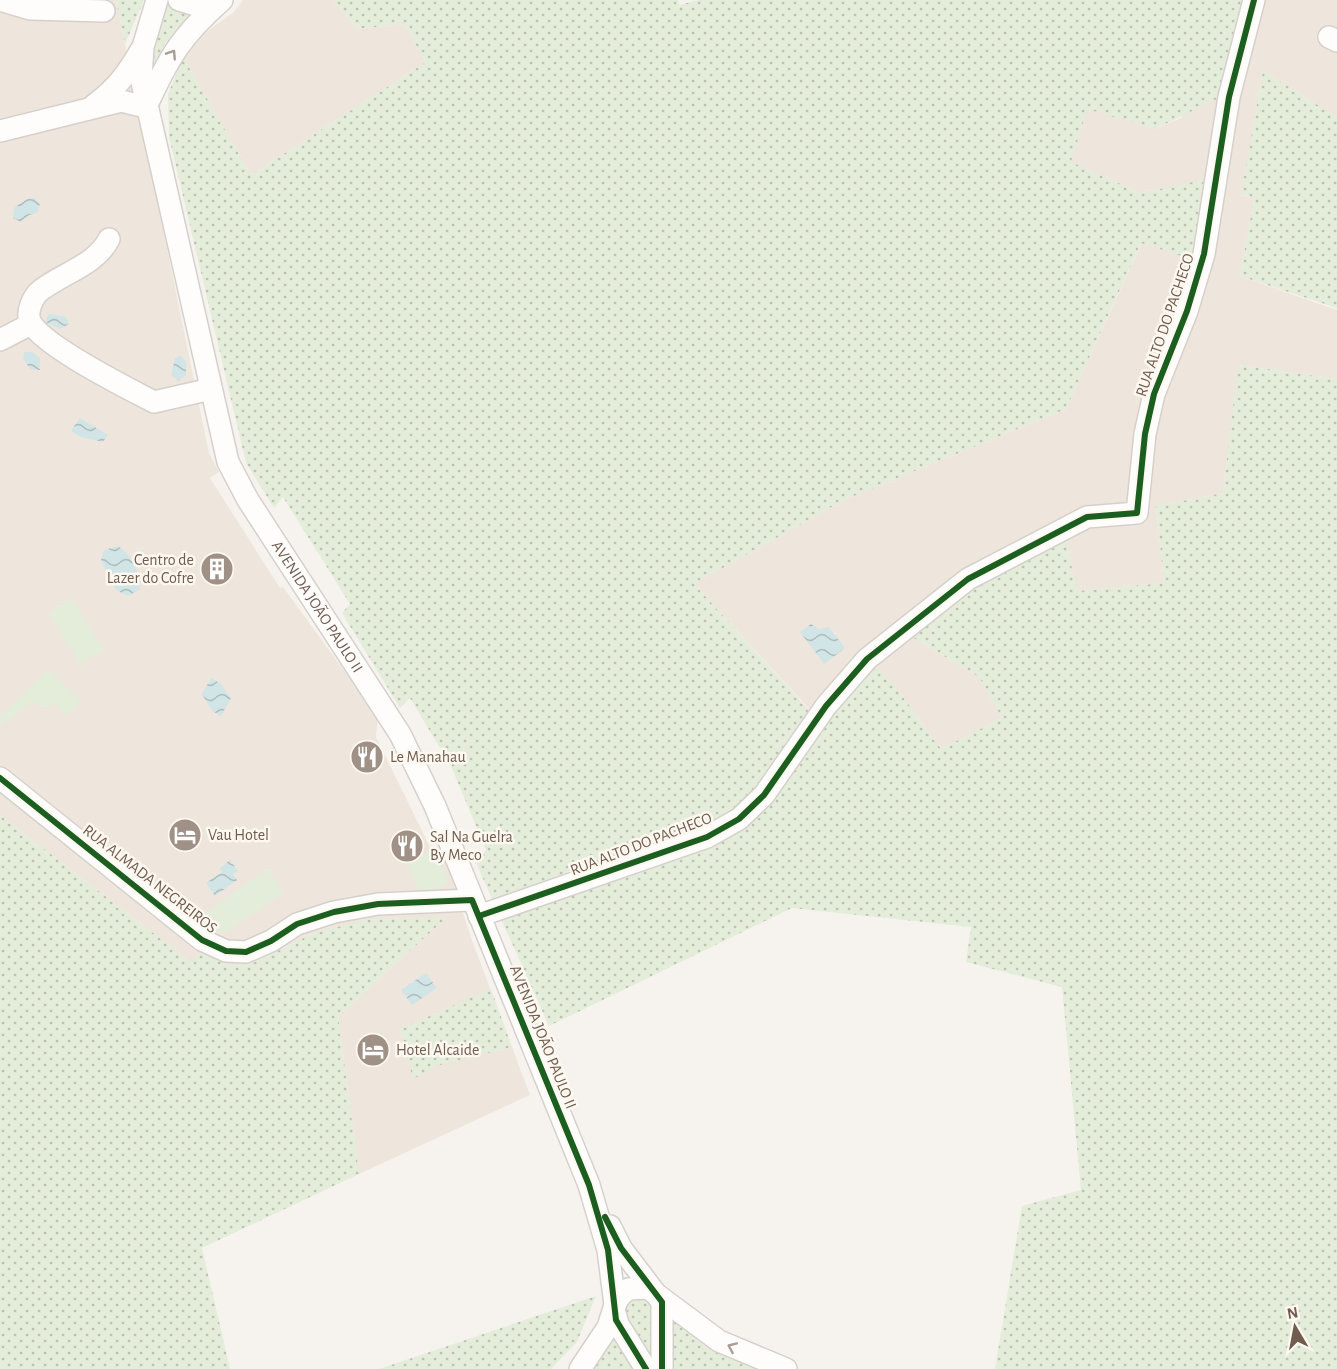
<svg xmlns="http://www.w3.org/2000/svg" width="1337" height="1369" viewBox="0 0 1337 1369" font-family="'Alegreya Sans',sans-serif">
	<style>
		.residential { fill: #eee6dc }
		.grass { fill: url(#grass-dots) }
		.garden { fill: #e4ecda }
		.water { fill: url(#water-waves) }
		.lines { fill: none; stroke-linecap: round; stroke-linejoin: round }
		.minor-casing { stroke: #d6d0cc; stroke-width: 24 }
		.minor { stroke: #fefdfc; stroke-width: 21 }
		.cycleway-casing { stroke: #fdf8f0; stroke-width: 10 }
		.cycleway { stroke: #1b5e20; stroke-width: 6 }
		.oneway { stroke: #aa9c95 }
		.labels { text-anchor: middle; dominant-baseline: central; stroke-width: 5; stroke-linejoin: round; paint-order: stroke }
		.street-label { font-size: 16px; fill: #725c50; stroke: #fdf8f0 }
		.poi-label { font-size: 16px; fill: #725c50; stroke: #fdf8f0; text-anchor: start }
	</style>
	<defs>
		<pattern id="grass-dots" width="8" height="8" patternUnits="userSpaceOnUse" patternTransform="scale(1.5)"><rect width="8" height="8" fill="#e4ecda"/><path d="M2 2h.1M6 6h.1" fill="none" stroke="#bdc2b3" stroke-width="1.8" stroke-linecap="round"/></pattern>
		<pattern id="water-waves" width="16" height="10" patternUnits="userSpaceOnUse" patternTransform="scale(1.5)"><rect width="16" height="10" fill="#d1e4e6"/><path d="M0 5q4-4 8 0t8 0" fill="none" stroke="#aebcbd"/></pattern>
	</defs>
	<rect width="100%" height="100%" fill="#f6f3ee"/>
	<g class="residential">
		<path d="M0 0H116L209 453 219 472 210 478 280 588 283 587 378 717 376 737 431 849 441 845 472 940 530 1095 359 1174 338 1016 446 918 316 932 253 963 229 966 203 950 192 963 0 815Z"/>
		<path d="M243 0H333L358 29 404 24 426 62 251 175 183 57 203 34 234 12Z"/>
		<path d="M1260 0H1337V117L1263 71 1242 195 1254 199 1240 276 1337 310V379L1239 365 1223 493 1156 506 1164 583 1077 591 1065 537 907 634 979 677 1002 718 941 749 895 686 823 724 694 584 844 500 1066 409 1142 242 1194 260 1207 180 1141 193 1070 162 1087 108 1155 129 1181 118Z"/>
	</g>
	<g class="grass">
		<path d="M116 0H144L125 44Z"/>
		<path d="M165 0 191 15 165 43 152 73 146 64Z"/>
		<path d="M333 0H678L679 5 699 0H1245L1238 15 1223 96 1155 129 1087 109 1071 162 1141 193 1207 179 1194 260 1141 243 1066 409 844 500 694 584 822 724 871 660 895 686 941 749 1002 718 979 677 907 634 939 609 1065 536 1077 591 1164 583 1156 506 1223 493 1238 365 1337 379V1369H995L1022 1206 1081 1190 1062 987 966 962 971 927 792 908 549 1026 476 863 486 850 451 766 410 698 400 708 342 613 350 604 283 497 274 508 246 463 169 137 168 94 183 57 251 175 426 62 404 24 358 29Z"/>
		<path d="M1263 71 1337 117V308L1240 276 1254 199 1241 194Z"/>
		<path d="M0 815 192 963 203 949 229 966 253 963 316 932 376 918H446L338 1016 359 1174 202 1248 230 1369H0Z"/>
		<path d="M491 989 512 1047 436 1066 413 1079 400 1029Z"/>
		<path d="M596 1296 577 1342 551 1369H379Z"/>
		<path d="M645 1298 653 1306 651 1356 624 1318V1303L628 1299Z"/>
		<path d="M671 1318 762 1369H669Z"/>
		<path d="M614 1328 640 1369H589Z"/>
	</g>
	<g class="garden">
		<path d="M72 598 104 650 80 664 48 613Z"/>
		<path d="M48 669 81 701 65 717 55 703 45 709 34 701 0 726V716Z"/>
		<path d="M434 849 448 880 439 891 421 894 407 864Z"/>
		<path d="M268 868 284 893 223 934 199 918Z"/>
	</g>
	<g class="water">
		<path d="M35 198 40 204 37 213 29 215 21 222 13 218 14 208 27 199Z"/>
		<path d="M49 314 66 317 69 324 60 329 45 322Z"/>
		<path d="M25 352H32L40 358V370L30 369 23 358Z"/>
		<path d="M181 356 186 362V375L179 381 171 375 175 358Z"/>
		<path d="M80 418 108 435 103 442 81 437 71 431Z"/>
		<path d="M118 546C130 553 143 576 139 590L128 596 116 590 101 560 104 550Z"/>
		<path d="M811 624 819 629 829 627 845 648 824 664 800 632Z"/>
		<path d="M211 678 221 684 231 698 221 716 212 711 202 694Z"/>
		<path d="M230 860 238 871 233 874 237 880 215 896 206 883 222 872 220 868Z"/>
		<path d="M426 973 437 988 412 1005 401 990Z"/>
	</g>
	<g class="lines">
		<g class="minor-casing">
			<g id="minor">
				<path d="M0 0 30 9 104 11"/>
				<path id="s1" d="M157 0 143 47 141 78 228 462 248 500 400 734 435 806 589 1185 608 1250 615 1305 608 1327 580 1369"/>
				<path d="M179 0 199 6 221 0"/>
				<path d="M1329 37 1337 41"/>
				<path d="M94 105C115 90 128 73 141 50"/>
				<path d="M146 107C169 57 181 36 222 0"/>
				<path d="M0 131 121 101 146 107"/>
				<path d="M109 239C96 265 63 273 41 290 33 296 25 313 31 323 45 347 127 388 154 402L211 389"/>
				<path d="M0 340 31 324"/>
				<path d="M0 778 202 940 226 951 246 952 271 941 297 924 334 912 378 904 472 900"/>
				<path d="M479 916 707 837 739 819 764 795 826 706 867 659 968 579 1087 517 1137 513 1145 434 1154 394 1187 311 1204 254 1229 97 1254 0"/>
				<path d="M610 1226 621 1248 662 1302V1369"/>
				<path d="M615 1305 620 1296 628 1289 648 1288 719 1341 786 1369"/>
				<path d="M614 1310 618 1324 646 1369"/>
			</g>
		</g>
		<use href="#minor" class="minor"/>
		<g class="cycleway-casing">
			<g id="cycleway">
				<path d="M0 778 202 940 226 951 246 952 271 941 297 924 334 912 378 904 472 900 589 1185 608 1250 616 1320 646 1369"/>
				<path d="M479 916 707 837 739 819 764 795 826 706 867 659 968 579 1087 517 1137 513 1145 434 1154 394 1187 311 1204 254 1229 97 1254 0"/>
				<path d="M605 1217 621 1248 662 1302V1369"/>
			</g>
		</g>
		<use href="#cycleway" class="cycleway"/>
	</g>
	<defs><path id="oneway-chevron" d="M-2-3.5L2.5 0L-2 3.5" fill="none" stroke-width="1.6" stroke-linecap="round" stroke-linejoin="round" transform="scale(1.5)"/></defs>
	<g class="oneway">
		<use href="#oneway-chevron" transform="translate(172 54) rotate(-57)"/>
		<use href="#oneway-chevron" transform="translate(732 1347) rotate(-156)"/>
	</g>
	<defs>
		<g id="building-disc" transform="scale(1.725)"><circle r="9.5" fill="#a09187" stroke="#fdf8f0"/><path d="M-4-6H4V6H1V3H-1V6H-4ZM-2.5-4.3h1.7v1.8h-1.7ZM.8-4.3h1.7v1.8H.8ZM-2.5-1h1.7V.8h-1.7ZM.8-1h1.7V.8H.8Z" fill="#fff"/></g>
		<g id="restaurant-disc" transform="scale(1.725)"><circle r="9.5" fill="#a09187" stroke="#fdf8f0"/><path d="M-5-6h1v4h1v-4h1v4h1v-4h1v5L-1.5 .5V6h-2V.5L-5-1ZM5-6V6H3V1.5H1.5Q1.5-4 5-6Z" fill="#fff"/></g>
		<g id="hotel-disc" transform="scale(1.725)"><circle r="9.5" fill="#a09187" stroke="#fdf8f0"/><path d="M-6-4.5h1.5V1H6V5H4.5V3h-9V5H-6ZM-4 0a1.8 1.8 0 1 1 3.6 0ZM.5 0V-2.5h3Q6-2.5 6 0Z" fill="#fff"/></g>
	</defs>
	<g fill-rule="evenodd">
		<use href="#building-disc" x="217" y="569"/>
		<use href="#restaurant-disc" x="367" y="757"/>
		<use href="#hotel-disc" x="185" y="835"/>
		<use href="#restaurant-disc" x="407" y="846"/>
		<use href="#hotel-disc" x="373" y="1050"/>
	</g>
	<g class="labels">
		<g class="street-label">
			<text transform="translate(1165 325) rotate(-71)">RUA ALTO DO PACHECO</text>
			<text stroke="none"><textPath href="#s1" startOffset="644">AVENIDA JOÃO PAULO II</textPath></text>
			<text transform="translate(641 844) rotate(-21)">RUA ALTO DO PACHECO</text>
			<text transform="translate(150 879) rotate(38)">RUA ALMADA NEGREIROS</text>
			<text transform="translate(543 1037) rotate(68)">AVENIDA JOÃO PAULO II</text>
		</g>
		<g class="poi-label">
			<text x="194" y="560" text-anchor="end">Centro de<tspan x="194" dy="18">Lazer do Cofre</tspan></text>
			<text x="390" y="757">Le Manahau</text>
			<text x="208" y="835">Vau Hotel</text>
			<text x="430" y="837">Sal Na Guelra<tspan x="430" dy="18">By Meco</tspan></text>
			<text x="396" y="1050">Hotel Alcaide</text>
		</g>
	</g>
	<g transform="translate(1295 1327) rotate(350)" stroke="#fdf8f0" stroke-width="4.5" paint-order="stroke">
	<path d="M0-4.5L10 22L0 15L-10 22Z" fill="#725c50"/>
	<text y="-9" font-size="16" font-weight="bold" text-anchor="middle" fill="#725c50">N</text>
	</g>
</svg>
